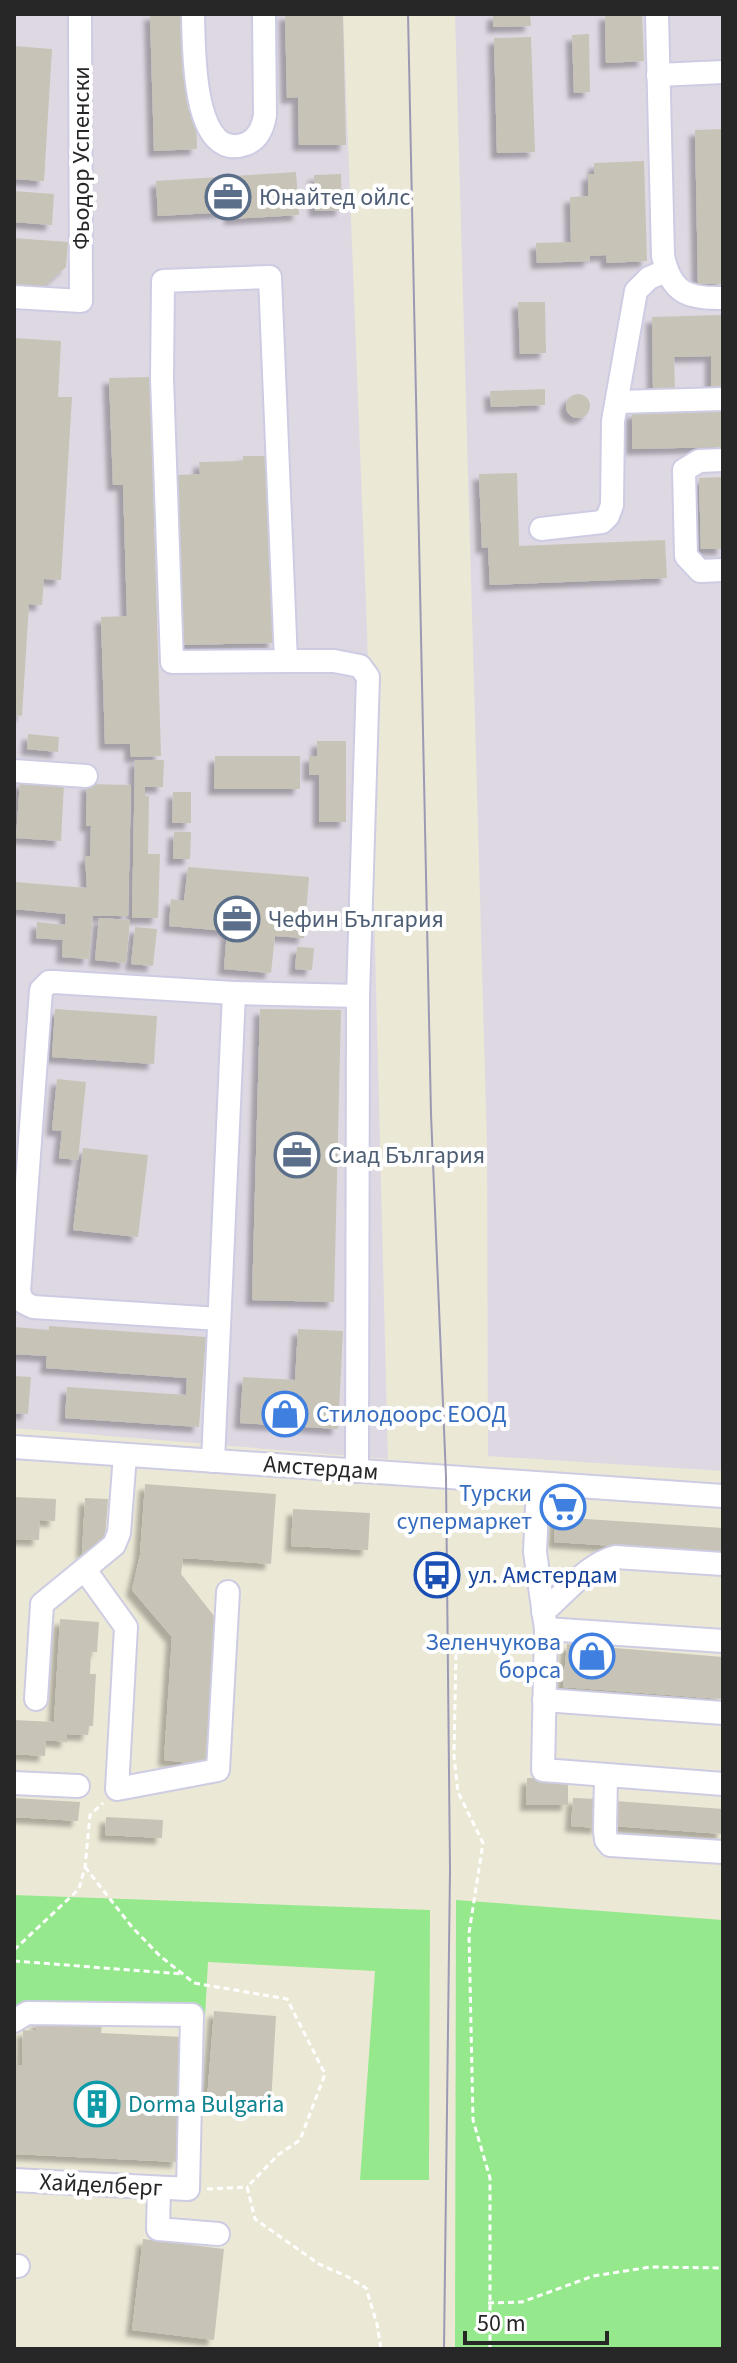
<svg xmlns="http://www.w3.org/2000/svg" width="737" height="2363" viewBox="0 0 737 2363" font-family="'Source Sans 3',sans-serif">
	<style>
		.industrial { fill: #ded8e3 }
		.green { fill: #95e98c }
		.building { fill: #c7c4b7; filter: url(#shadow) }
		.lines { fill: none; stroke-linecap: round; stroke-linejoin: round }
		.minor-casing { stroke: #cdcce3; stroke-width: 26 }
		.path { stroke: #fff; stroke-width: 3; stroke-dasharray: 6 4; stroke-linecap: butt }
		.minor { stroke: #fff; stroke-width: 22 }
		.tram { stroke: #9c99b4; stroke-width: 2 }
		.labels { text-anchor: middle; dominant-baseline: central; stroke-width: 8; stroke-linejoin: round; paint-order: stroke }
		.street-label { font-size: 24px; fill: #272727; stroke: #fff }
		.service-label { font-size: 24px; fill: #4e5e75; stroke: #fff; text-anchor: start }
		.shop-label { font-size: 24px; fill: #366cbe; stroke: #fff; text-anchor: end }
		.transit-label { font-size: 24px; fill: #164399; stroke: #fff; text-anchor: start }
		.culture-label { font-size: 24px; fill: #0d838f; stroke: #fff; text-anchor: start }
	</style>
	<defs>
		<filter id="shadow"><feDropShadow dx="-6" dy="6" stdDeviation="2" flood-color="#0004"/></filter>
	</defs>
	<rect width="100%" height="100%" fill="#ece8d6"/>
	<g class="industrial">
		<path d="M14 14H343L367 629 388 1459 14 1428Z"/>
		<path d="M455 14H723V1471L488 1456 487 1145Z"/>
	</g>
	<g class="green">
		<path d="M14 1895 430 1910 429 2180H360L375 1971 208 1962 205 2017 126 2004 14 2005Z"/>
		<path d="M456 1900 723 1920V2349H455Z"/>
	</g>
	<g class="building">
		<path d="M150 14H185L188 110H196L197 149 154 151Z"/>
		<path d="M285 14H343L346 145H299L298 97 287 98Z"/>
		<path d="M493 14H530L531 26 493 27Z"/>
		<path d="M605 14H642L644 61 606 63Z"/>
		<path d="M589 34 590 92 574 93 572 35Z"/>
		<path d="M531 37 535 152 497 153 494 38Z"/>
		<path d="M14 46 52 49 44 181 14 179Z"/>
		<path d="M723 129V284H698L695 130Z"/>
		<path d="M644 161 647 261 607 263 606 255 590 256V261L537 263 536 243 571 242 570 197 588 196V174H594V163Z"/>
		<path d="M296 172 299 215 230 219V212L158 216 156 181Z"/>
		<path d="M341 174 342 210 315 211 314 175Z"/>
		<path d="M14 191 54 194 52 225 14 222Z"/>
		<path d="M14 238 68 242 66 267 39 290 14 289Z"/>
		<path d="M518 302H545L546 353 520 354Z"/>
		<path d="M723 315V387H711V356L674 357 675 388H653L652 317Z"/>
		<path d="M14 338 61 341 58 397H72L61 580 44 579 42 605 29 604 22 716 14 715Z"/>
		<path d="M150 377 161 756 131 757 130 744H105L101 617 127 616 123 485H113L109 378Z"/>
		<path d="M545 389V405L491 407 490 391Z"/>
		<circle cx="578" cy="406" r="12"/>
		<path d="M723 409V447L632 449V412Z"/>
		<path d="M243 456H270L274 643 181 645 178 475 200 474 199 462 243 461Z"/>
		<path d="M517 473 519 546 665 540 667 578 490 585 488 547 482 548 479 474Z"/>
		<path d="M723 477V549H701L699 478Z"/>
		<path d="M28 734 59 737 58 752 27 749Z"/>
		<path d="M317 741H346V822H319V775H309V756H317Z"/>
		<path d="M215 756H300V789H214Z"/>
		<path d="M135 760H164L163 787H145V796H149L148 854H160L158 918H132Z"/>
		<path d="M20 782 64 784 61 841 16 838Z"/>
		<path d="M87 784 131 785 128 916H93L89 959 62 957 63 940 36 938 37 922 65 925 66 914 14 909 16 882 87 888 85 856H90L91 826H86Z"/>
		<path d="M173 792H191V823H172Z"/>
		<path d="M174 832H191L190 859H173Z"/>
		<path d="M188 867 309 877 304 938 275 936 271 973 224 969 227 931 169 926 171 899 184 901Z"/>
		<path d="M99 918 130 920 126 963 95 960Z"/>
		<path d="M135 927 157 929 153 966 131 964Z"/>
		<path d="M297 947 314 948 312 970 295 969Z"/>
		<path d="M55 1009 157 1016 154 1064 52 1057Z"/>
		<path d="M260 1009 341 1010 334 1302 252 1300Z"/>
		<path d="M57 1079 86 1082 78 1160 59 1158 62 1131 52 1130Z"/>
		<path d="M83 1148 148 1155 138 1237 73 1230Z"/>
		<path d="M49 1326 206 1337 199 1427 65 1418 67 1387 186 1395 187 1378 46 1368 47 1356 14 1354V1327L49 1330Z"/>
		<path d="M298 1329 343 1331 338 1429 240 1423 243 1377 295 1380Z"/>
		<path d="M14 1376 31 1377 28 1414 14 1413Z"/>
		<path d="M145 1484 276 1494 271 1564 183 1558 181 1574 218 1621 206 1765 164 1760 172 1637 132 1590 140 1555Z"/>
		<path d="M14 1497 56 1499 55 1521 40 1520 39 1540 14 1539Z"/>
		<path d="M85 1498 108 1499 105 1539 82 1554Z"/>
		<path d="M293 1509 370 1513 368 1550 291 1546Z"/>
		<path d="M556 1517 723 1528V1553L554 1542Z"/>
		<path d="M60 1619 99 1622 97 1652H91L90 1674H96L93 1726H89L88 1735 67 1734V1742L46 1740 45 1756 14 1754V1720L54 1722Z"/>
		<path d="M567 1644 723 1657V1699L563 1687Z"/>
		<path d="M527 1778H568V1805H526Z"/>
		<path d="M14 1798 80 1802 78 1821 14 1817Z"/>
		<path d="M573 1798 600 1799 598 1828 571 1826Z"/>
		<path d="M615 1801 723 1809V1834L613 1826Z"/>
		<path d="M106 1817 163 1820 162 1838 105 1835Z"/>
		<path d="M214 2011 276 2016 271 2104 207 2100Z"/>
		<path d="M37 2021 102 2023 101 2033 184 2037 178 2162 14 2154V2065H22L23 2030 36 2031Z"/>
		<path d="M143 2239 224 2249 214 2340 132 2330Z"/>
	</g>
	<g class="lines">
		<g class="minor-casing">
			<g id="minor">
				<path d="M193 14C194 44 191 164 246 144 258 139 263 128 265 115L264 14"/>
				<path d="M657 14 663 256C671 293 688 299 723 298"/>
				<path d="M658 75 723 72"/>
				<path d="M14 297 81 301 80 14"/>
				<path d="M618 402 723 399"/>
				<path d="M723 460 699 461 684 470 686 556 700 571 723 570"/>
				<path d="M541 529 602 522 608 516 612 505 613 421 636 291 649 278 666 271"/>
				<path d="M286 661 172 662 162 378 163 281 270 277 286 661H334L360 666 368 677 358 996 357 1471"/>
				<path d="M14 771 86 776"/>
				<path d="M219 1319 33 1307 23 1302 19 1292 41 990 49 982H54L234 993"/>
				<path d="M14 1447 723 1496"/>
				<path d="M213 1461 234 993 358 996"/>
				<path d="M538 1484 535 1552 546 1629 543 1770 723 1784"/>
				<path d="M85 1570 126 1627 117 1789 218 1770 228 1592"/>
				<path d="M543 1612C566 1593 586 1565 615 1557L723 1564"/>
				<path d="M546 1629 723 1641"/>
				<path d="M36 1699 42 1604 114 1545 119 1533 125 1455"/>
				<path d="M544 1700 723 1713"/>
				<path d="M606 1775 605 1831 606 1840 610 1845 723 1852"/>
				<path d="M14 1783 78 1786"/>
				<path d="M14 2021 27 2013 192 2015 188 2189 14 2180"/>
				<path d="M159 2188 158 2229 218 2234"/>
				<path d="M14 2266H18"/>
			</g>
		</g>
		<g class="path">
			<path d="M456 1654 454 1756 458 1792 483 1843 469 1933 473 2120 490 2178V2349"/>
			<path d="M85 1867 132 1927 159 1955 194 1983 287 1999 325 2074 300 2140 278 2155 247 2187"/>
			<path d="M14 1950 79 1889 85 1867 90 1815 103 1803"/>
			<path d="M14 1961 182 1974"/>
			<path d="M207 2189 247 2187 255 2219 319 2264 348 2277 366 2288 377 2324 381 2349"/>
			<path d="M488 2303 522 2302 593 2276 651 2267 723 2268"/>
		</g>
		<use href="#minor" class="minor"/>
		<path class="tram" d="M408 14 431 1114 446 1477 450 1870 444 2349"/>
	</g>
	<defs>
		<g id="office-ring" transform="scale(2.3)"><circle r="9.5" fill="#fff" stroke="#5c6f8a" stroke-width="1.5"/><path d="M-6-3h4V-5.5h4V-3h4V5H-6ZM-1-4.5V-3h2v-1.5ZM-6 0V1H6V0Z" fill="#5c6f8a"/></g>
		<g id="shop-ring" transform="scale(2.3)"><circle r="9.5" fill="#fff" stroke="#3f7fe0" stroke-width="1.5"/><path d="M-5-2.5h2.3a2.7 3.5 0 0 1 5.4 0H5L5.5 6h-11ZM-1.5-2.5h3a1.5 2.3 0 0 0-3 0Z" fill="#3f7fe0"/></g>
		<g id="supermarket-ring" transform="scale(2.3)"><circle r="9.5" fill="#fff" stroke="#3f7fe0" stroke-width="1.5"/><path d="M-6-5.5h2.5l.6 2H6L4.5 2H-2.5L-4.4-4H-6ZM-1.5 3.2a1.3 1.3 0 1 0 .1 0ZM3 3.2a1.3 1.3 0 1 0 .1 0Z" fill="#3f7fe0"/></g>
		<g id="bus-ring" transform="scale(2.3)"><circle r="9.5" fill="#fff" stroke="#1a4fb4" stroke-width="1.5"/><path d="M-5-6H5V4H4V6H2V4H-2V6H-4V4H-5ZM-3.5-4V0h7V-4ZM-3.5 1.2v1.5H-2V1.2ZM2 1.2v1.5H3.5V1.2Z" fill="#1a4fb4"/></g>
		<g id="building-ring" transform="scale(2.3)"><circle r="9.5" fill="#fff" stroke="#0f9aa8" stroke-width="1.5"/><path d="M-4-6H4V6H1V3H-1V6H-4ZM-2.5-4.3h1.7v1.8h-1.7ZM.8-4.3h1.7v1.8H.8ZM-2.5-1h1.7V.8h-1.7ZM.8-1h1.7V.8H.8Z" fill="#0f9aa8"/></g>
	</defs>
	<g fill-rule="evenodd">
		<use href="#office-ring" x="228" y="197"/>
		<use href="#office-ring" x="237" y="919"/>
		<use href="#office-ring" x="297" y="1155"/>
		<use href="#shop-ring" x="285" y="1414"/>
		<use href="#supermarket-ring" x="563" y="1507"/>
		<use href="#bus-ring" x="437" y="1575"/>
		<use href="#shop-ring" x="592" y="1656"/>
		<use href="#building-ring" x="97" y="2104"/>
	</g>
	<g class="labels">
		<g class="street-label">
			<text transform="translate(81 158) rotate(-90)">Фьодор Успенски</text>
			<text transform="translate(321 1468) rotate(4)">Амстердам</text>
			<text transform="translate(101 2185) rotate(3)">Хайделберг</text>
		</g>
		<g class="service-label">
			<text x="259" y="197">Юнайтед ойлс</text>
			<text x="268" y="919">Чефин България</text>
			<text x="328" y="1155">Сиад България</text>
		</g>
		<g class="shop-label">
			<text x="316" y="1414" text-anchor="start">Стилодоорс ЕООД</text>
			<text x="532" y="1493">Турски<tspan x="532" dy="28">супермаркет</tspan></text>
			<text x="561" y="1642">Зеленчукова<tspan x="561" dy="28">борса</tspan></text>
		</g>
		<g class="transit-label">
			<text x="468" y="1575">ул. Амстердам</text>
		</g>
		<g class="culture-label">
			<text x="128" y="2104">Dorma Bulgaria</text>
		</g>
	</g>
	<rect width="737" height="2363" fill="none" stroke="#272727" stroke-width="32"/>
	<path d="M465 2331v12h142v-12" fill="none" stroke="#272727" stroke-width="4"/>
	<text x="477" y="2331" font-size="24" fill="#272727" stroke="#ffffff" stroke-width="6" paint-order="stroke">50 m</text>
</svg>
